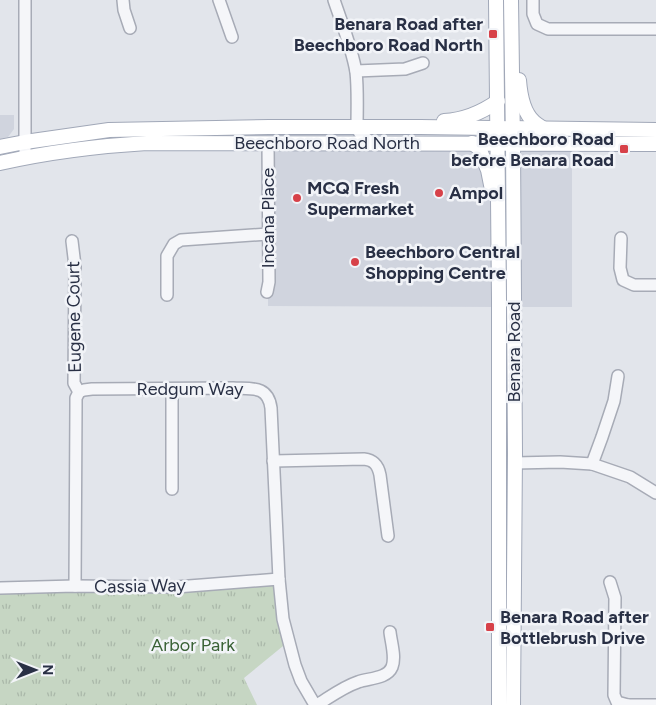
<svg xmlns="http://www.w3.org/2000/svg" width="656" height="705" viewBox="0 0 656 705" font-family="Figtree,sans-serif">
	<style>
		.built { fill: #d0d4de }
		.park { fill: url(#park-tufts) }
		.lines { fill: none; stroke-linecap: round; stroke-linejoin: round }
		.minor-casing { stroke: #a7abb6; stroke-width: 14 }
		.major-casing { stroke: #a1a8b8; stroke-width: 16 }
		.minor { stroke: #f5f6f9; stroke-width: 11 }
		.major { stroke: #fff; stroke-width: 14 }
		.poi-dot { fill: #d74149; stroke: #f2f4f8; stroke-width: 2 }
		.labels { text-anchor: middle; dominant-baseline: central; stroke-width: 5; stroke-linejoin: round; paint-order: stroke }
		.poi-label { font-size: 18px; font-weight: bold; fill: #293045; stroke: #f2f4f8; text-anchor: start }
		.street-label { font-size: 18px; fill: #293045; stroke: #f2f4f8 }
		.park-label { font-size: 18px; fill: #396135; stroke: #f2f4f8 }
	</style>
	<defs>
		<pattern id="park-tufts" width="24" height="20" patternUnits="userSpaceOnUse" patternTransform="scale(1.25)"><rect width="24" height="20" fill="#c6d6c3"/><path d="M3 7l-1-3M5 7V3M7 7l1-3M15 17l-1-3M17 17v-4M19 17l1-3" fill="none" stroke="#aab8a9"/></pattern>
	</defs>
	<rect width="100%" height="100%" fill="#e2e5eb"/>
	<g class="built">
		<path d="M0 115H14V129L8 137 0 139Z"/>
		<path d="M268 143H472L493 190 499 307 268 306Z"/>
		<rect x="513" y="144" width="59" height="163"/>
	</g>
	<path class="park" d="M279 579 288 642 244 678 257 705H0V588Z"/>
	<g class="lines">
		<g class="minor-casing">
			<g id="minor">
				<path d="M25 0V157"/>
				<path d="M123 0 124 10 130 28"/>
				<path d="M219 0 232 37"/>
				<path d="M334 0C342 24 352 48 356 72 358 90 357 110 357 128 360 136 367 140 375 143"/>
				<path d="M533 0V14L537 24 548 29H656"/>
				<path d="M356 71 405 69 423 63"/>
				<path d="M621 238 620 268 623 280 634 285H656"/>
				<path d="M72 241 75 266 74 383 79 392"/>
				<path d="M267 292 269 282 268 143"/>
				<path d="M167 295V256L174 244 181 240 268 234"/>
				<path d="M172 389V489"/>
				<path d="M273 461 364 459C374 460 378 465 380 475L388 536"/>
				<path d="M515 463 560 462 592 464 630 477 656 493"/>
				<path d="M592 464 602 437 614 401 618 376"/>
				<path d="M610 582 615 598 614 695 617 702 628 705"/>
				<path d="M75 586 76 406V398L79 392 84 390 92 389 233 388C251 389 268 385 271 408L279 579 283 619 295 665 301 681 315 705"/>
				<path d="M0 588 75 586 176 587 279 579"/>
				<path d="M317 705C330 697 343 687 358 682 368 678 387 679 392 667 396 657 391 642 390 632"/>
				<path d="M628 705H656"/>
			</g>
		</g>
		<g class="major-casing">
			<g id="major">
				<path d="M496 0 499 299V705"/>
				<path d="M511 0 513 144 515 453 513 705"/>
				<path d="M519 80C520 94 523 112 534 122 537 125 541 127 544 129"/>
				<path d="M444 121C464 120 481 113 498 101"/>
				<path d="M472 143 479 148 488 170 492 190"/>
				<path d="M0 147 25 142 109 130 269 127H420L656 130"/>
				<path d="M0 163C48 152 98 146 147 143L656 144"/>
			</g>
		</g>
		<use href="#minor" class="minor"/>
		<use href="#major" class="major"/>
	</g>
	<g class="poi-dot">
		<rect x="488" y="29" width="10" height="10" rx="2.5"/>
		<rect x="619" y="144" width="10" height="10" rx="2.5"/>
		<circle cx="439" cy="193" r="5"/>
		<circle cx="297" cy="198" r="5"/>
		<circle cx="355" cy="262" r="5"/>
		<rect x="485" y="622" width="10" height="10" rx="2.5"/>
	</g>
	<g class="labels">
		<g class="poi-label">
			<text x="483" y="24" text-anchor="end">Benara Road after<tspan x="483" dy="21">Beechboro Road North</tspan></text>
			<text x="614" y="139" text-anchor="end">Beechboro Road<tspan x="614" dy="21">before Benara Road</tspan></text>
			<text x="307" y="188">MCQ Fresh<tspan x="307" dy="21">Supermarket</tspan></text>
			<text x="449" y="193">Ampol</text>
			<text x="365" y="252">Beechboro Central<tspan x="365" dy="21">Shopping Centre</tspan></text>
			<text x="500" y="617">Benara Road after<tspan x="500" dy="21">Bottlebrush Drive</tspan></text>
		</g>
		<g class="street-label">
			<text x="327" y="143">Beechboro Road North</text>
			<text transform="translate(268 218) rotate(-90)">Incana Place</text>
			<text transform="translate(74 317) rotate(-91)">Eugene Court</text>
			<text transform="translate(514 352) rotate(-90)">Benara Road</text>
			<text x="190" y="389">Redgum Way</text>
			<text transform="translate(140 586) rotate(-1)">Cassia Way</text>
		</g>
		<g class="park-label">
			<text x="193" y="645">Arbor Park</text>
		</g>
	</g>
	<g transform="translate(35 670) rotate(90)" stroke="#f2f4f8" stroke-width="4" paint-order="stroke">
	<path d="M0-4L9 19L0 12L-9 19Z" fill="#293045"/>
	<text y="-8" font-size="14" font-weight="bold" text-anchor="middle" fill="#293045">N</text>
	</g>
</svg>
